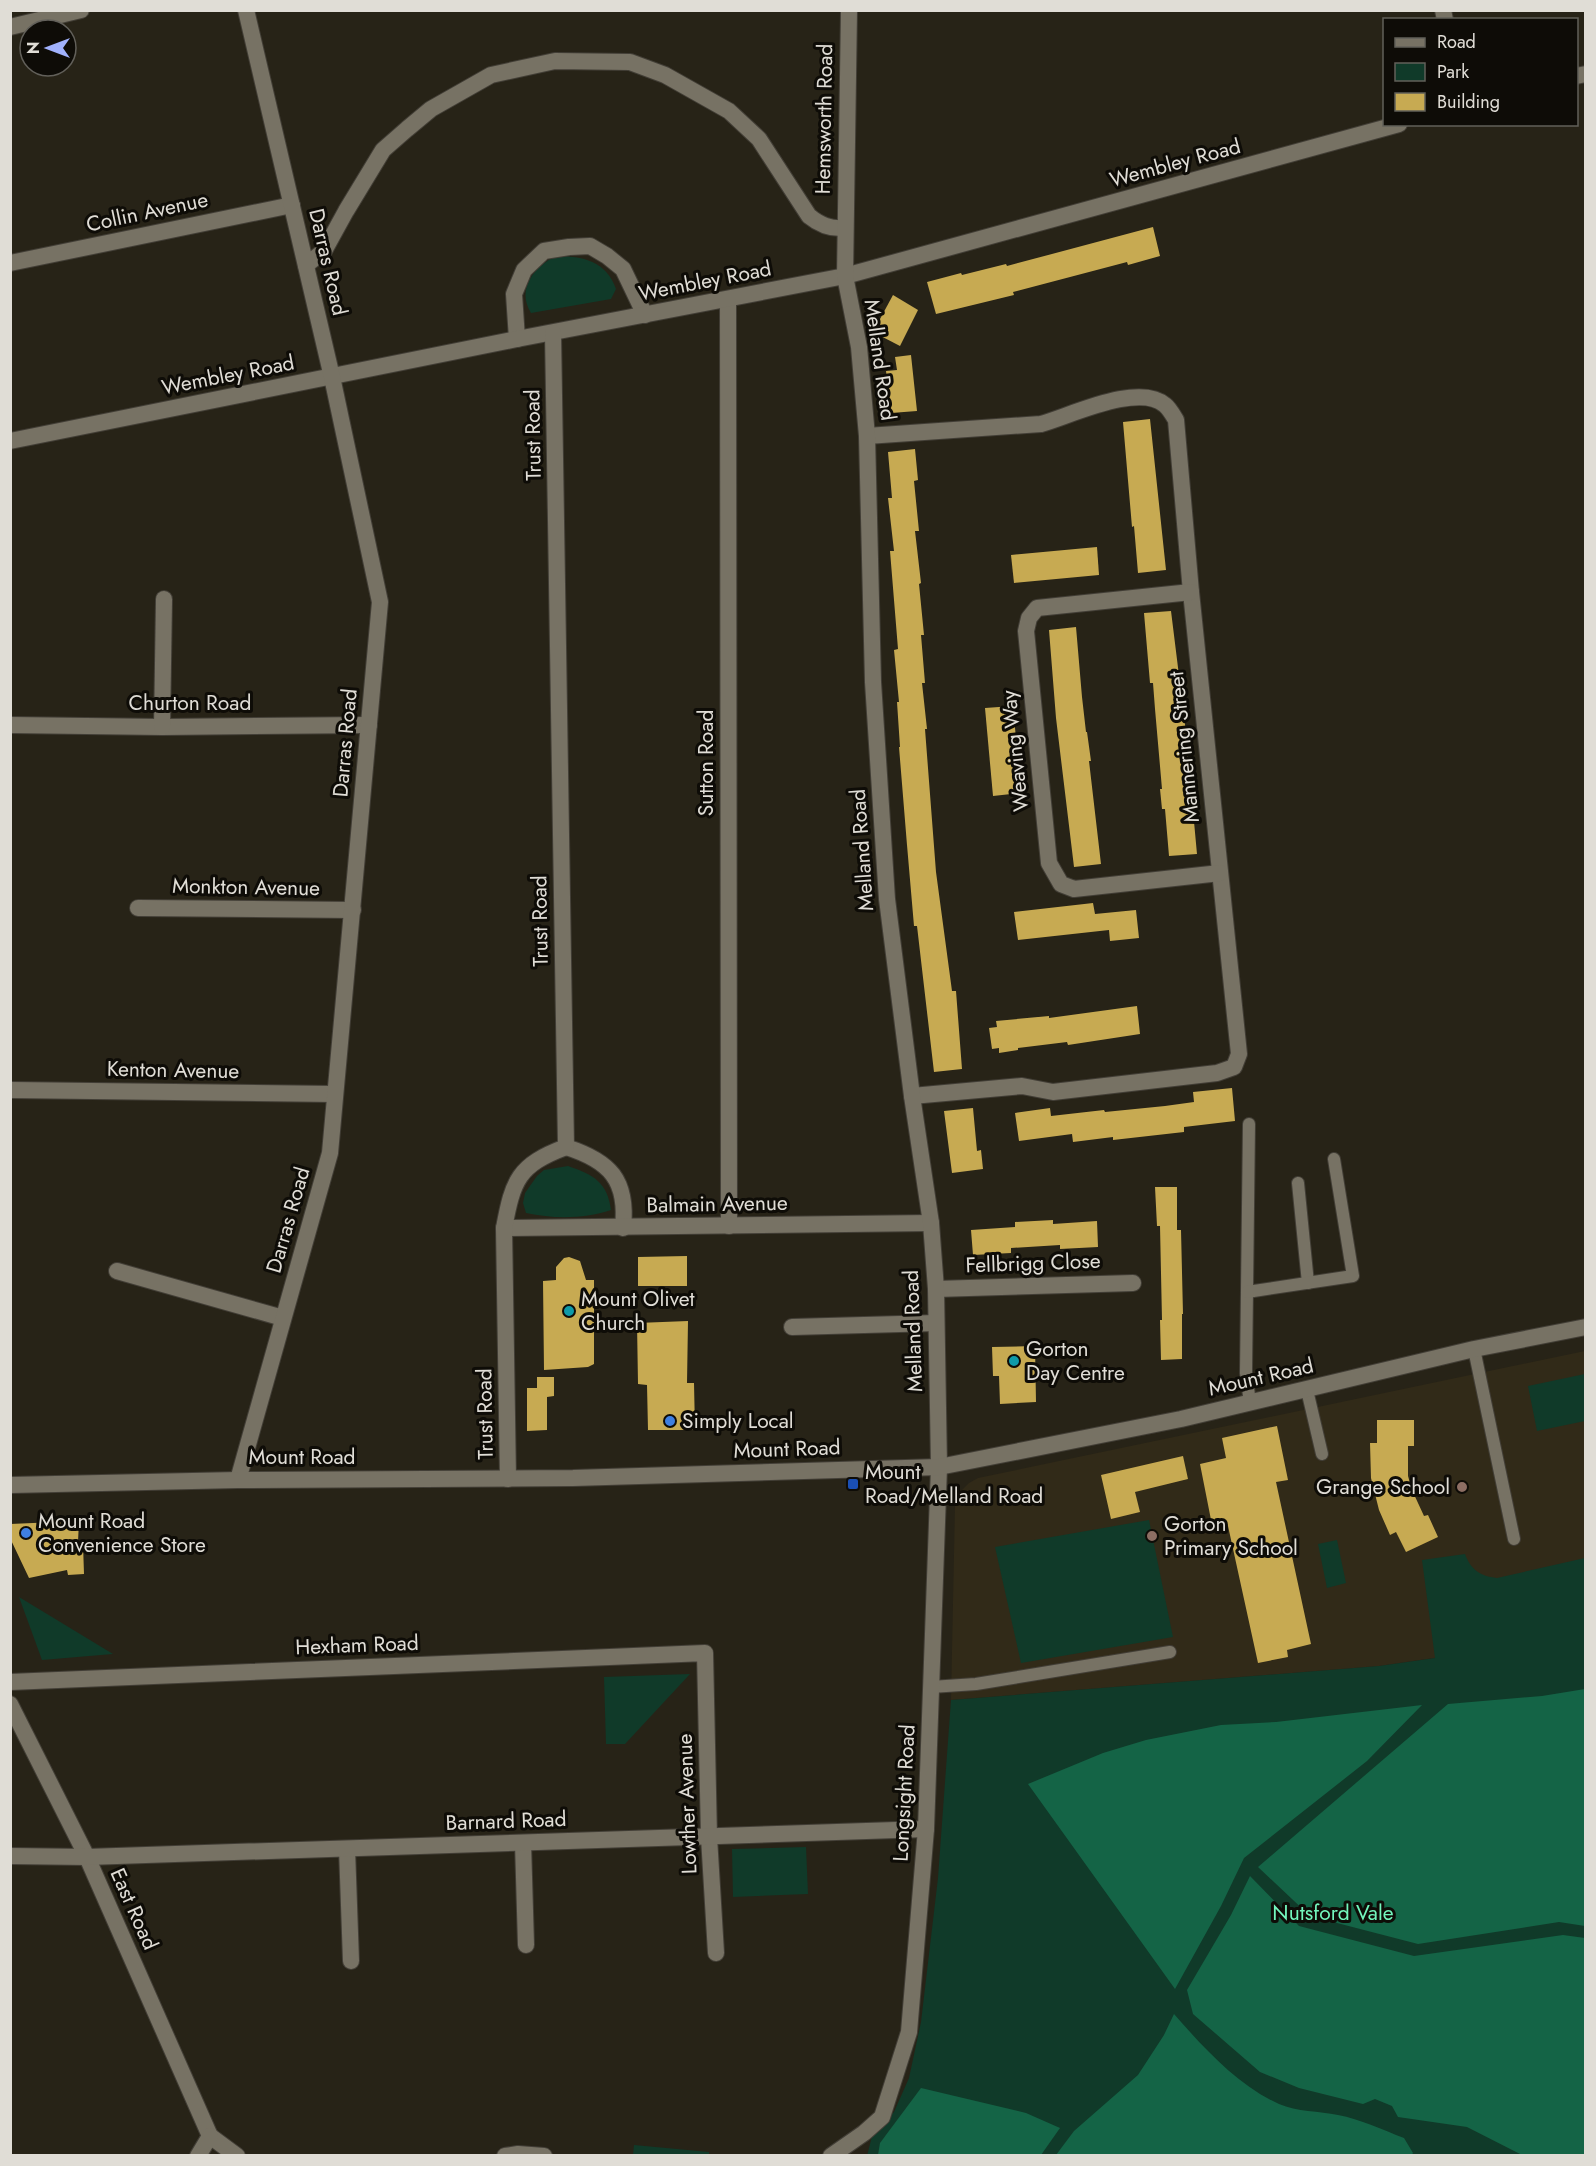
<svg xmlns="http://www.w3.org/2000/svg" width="1596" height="2166" viewBox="0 0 1596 2166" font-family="Jost,sans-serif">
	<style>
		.built { fill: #312a18 }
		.green { fill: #103a29 }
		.forest { fill: #146446 }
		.building { fill: #c7aa52 }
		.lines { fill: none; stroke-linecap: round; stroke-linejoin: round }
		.service-casing { stroke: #423e36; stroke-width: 14 }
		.minor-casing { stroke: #423e36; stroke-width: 18 }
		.secondary-casing { stroke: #423e36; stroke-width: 18 }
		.service { stroke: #777264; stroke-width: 12 }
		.minor { stroke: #777264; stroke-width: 16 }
		.secondary { stroke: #777264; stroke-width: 16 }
		.culture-dot { fill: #0f9aa8; stroke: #0e0c07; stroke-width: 2 }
		.shop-dot { fill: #3f7fe0; stroke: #0e0c07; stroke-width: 2 }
		.transit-dot { fill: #1a4fb4; stroke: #0e0c07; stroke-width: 2 }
		.education-dot { fill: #8d6e63; stroke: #0e0c07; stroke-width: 2 }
		.labels { text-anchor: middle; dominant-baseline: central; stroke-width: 6; stroke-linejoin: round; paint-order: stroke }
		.street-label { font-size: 21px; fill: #e0ddd6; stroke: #0e0c07 }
		.poi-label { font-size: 21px; fill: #e0ddd6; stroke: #0e0c07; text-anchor: start }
		.park-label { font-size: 21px; fill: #73f6bd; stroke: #0e0c07 }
	</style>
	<rect width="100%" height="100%" fill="#272317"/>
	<path class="built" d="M1585 1351V1636L1379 1666 951 1700 955 1505 959 1493 969 1483 978 1478Z"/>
	<g class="green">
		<path d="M556 256C583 256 606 261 616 289L611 299 531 313C516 289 534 267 556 256Z"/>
		<path d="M568 1166C594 1175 607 1182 611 1210 584 1219 554 1219 526 1213L523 1203 525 1193 537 1176 544 1170Z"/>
		<path d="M1585 1374V1421L1537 1431 1528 1386Z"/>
		<path d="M1149 1520 1173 1637 1021 1663 995 1547Z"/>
		<path d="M1337 1540 1346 1583 1327 1588 1318 1544Z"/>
		<path d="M1465 1554C1471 1570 1480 1576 1497 1578L1585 1558V2155L867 2156 873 2132 894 2112 909 2078 921 2022 938 1878 951 1700 1379 1666 1435 1658 1422 1560Z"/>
		<path d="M19 1597 113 1654 42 1660Z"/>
		<path d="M690 1674 625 1744H606L604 1677Z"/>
		<path d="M806 1847 808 1894 733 1897 732 1849Z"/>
		<path d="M634 2145 709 2152V2155H633Z"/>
	</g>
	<g class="forest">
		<path d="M1585 1689V1926L1559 1922 1418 1944 1310 1916 1258 1867 1448 1704 1542 1696Z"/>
		<path d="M1422 1705 1367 1761 1244 1858 1221 1906 1175 1989 1028 1784 1103 1753 1146 1740 1221 1725 1276 1722Z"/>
		<path d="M1250 1876 1299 1926 1414 1956 1563 1935 1585 1938V2155H1522L1467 2127 1398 2117 1392 2106 1375 2099 1363 2104 1299 2088 1260 2072 1193 2014 1187 1990 1231 1915Z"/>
		<path d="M1174 2014C1204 2048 1237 2085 1279 2104 1297 2112 1319 2111 1338 2115 1360 2119 1383 2130 1404 2138L1413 2153 1411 2156 1056 2155 1074 2131 1138 2075 1164 2035Z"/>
		<path d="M921 2088 1026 2113 1060 2128 1041 2155H878L880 2143Z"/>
	</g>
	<g class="building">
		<path d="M1153 227 1160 256 1128 265 1127 262 1013 292 1014 295 936 314 927 282 961 273 962 275 1006 264 1007 266Z"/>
		<path d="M893 295 918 310 900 346 873 332Z"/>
		<path d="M911 355 917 411 891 413 886 371 897 370 895 357Z"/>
		<path d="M1150 419 1166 570 1138 573 1134 526 1132 527 1123 422Z"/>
		<path d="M915 449 918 480 914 481 919 531H915L921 583 919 584 924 635H921L925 683H922L927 729H925L936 872 952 991H956L962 1069 934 1072 917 926H914L907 845 899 747H900L897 702H899L894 650 898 649 890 551H894L888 498H892L888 452Z"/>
		<path d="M1097 547 1099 575 1014 583 1011 555Z"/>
		<path d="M1171 611 1185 724 1197 854 1169 856 1165 809H1162L1160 789H1162L1155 709 1153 683H1150L1144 613Z"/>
		<path d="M1076 627 1082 697 1086 732H1087L1091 761H1089L1101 864 1074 867 1056 718 1049 630Z"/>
		<path d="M1013 706 1021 793 993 796 985 708Z"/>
		<path d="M1093 903 1095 914 1136 910 1139 938 1110 941 1109 930 1018 940 1014 912Z"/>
		<path d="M1137 1006 1140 1034 1068 1045 1067 1042 1018 1048V1050L999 1053V1048L992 1049 989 1028 997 1027 996 1021 1049 1016V1018Z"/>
		<path d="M1232 1088 1235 1121 1184 1127V1132L1113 1140V1137L1073 1142 1072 1134 1019 1141 1015 1113 1050 1108 1051 1116 1104 1110 1105 1112 1165 1106 1194 1102 1193 1092Z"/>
		<path d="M973 1108 977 1151 981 1150 983 1169 952 1173 944 1111Z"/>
		<path d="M1155 1187H1177V1230H1181L1183 1314H1182V1359L1161 1360 1160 1320H1162L1160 1226H1157Z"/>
		<path d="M1053 1220V1224L1097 1221 1098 1247 1060 1249V1245L1011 1248V1253L973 1255 971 1230 1015 1227V1222Z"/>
		<path d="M687 1256V1286H638V1257Z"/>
		<path d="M569 1257 580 1261 586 1280H594V1364L588 1367 544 1370 543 1281 556 1280V1267L564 1258Z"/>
		<path d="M688 1321 687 1383H694L695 1430H648L647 1385 638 1384 637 1323Z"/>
		<path d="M1035 1346 1036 1402 1000 1404 999 1376H993L992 1347Z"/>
		<path d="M537 1377H554V1396L547 1397V1430L527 1431V1388H537Z"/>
		<path d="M1377 1420H1414V1446H1408V1476L1412 1490 1424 1516 1428 1515 1438 1537 1406 1552 1396 1532 1390 1535 1379 1510 1371 1478 1370 1443H1377Z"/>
		<path d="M1277 1426 1288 1480 1276 1482 1311 1644 1287 1650 1288 1657 1258 1663 1228 1526 1213 1530 1200 1464 1226 1458 1222 1438Z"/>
		<path d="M1183 1456 1188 1479 1135 1492 1140 1512 1111 1519 1101 1475Z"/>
		<path d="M79 1521 78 1542 83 1544 84 1574 68 1575 67 1570 29 1578 10 1538V1524Z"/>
	</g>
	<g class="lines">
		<g class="service-casing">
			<g id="service">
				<path d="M1249 1124 1246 1373 1250 1403"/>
				<path d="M1298 1183 1308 1283"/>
				<path d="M1247 1292 1353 1276 1334 1159"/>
				<path d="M1474 1349 1514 1539"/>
				<path d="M1307 1390 1322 1454"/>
				<path d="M931 1687 976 1684 1170 1652"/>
			</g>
		</g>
		<g class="minor-casing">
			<g id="minor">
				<path d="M1443 10 1445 20"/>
				<path d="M10 27 81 10"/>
				<path d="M1576 76 1586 74"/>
				<path d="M10 263 292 205"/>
				<path d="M306 265 324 251 346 211 383 150 407 129 431 109 491 75 555 61 630 62 665 75 729 111 759 139 809 216C820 225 830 229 844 228"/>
				<path d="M728 300 729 1226"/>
				<path d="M517 339 514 294 524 270 544 251 569 247 590 246 607 256 623 269 645 315"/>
				<path d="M867 436 1041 424C1070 416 1139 382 1165 405 1169 408 1173 415 1176 420L1191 592 1239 1054 1234 1067 1217 1073 1053 1092 1022 1086 912 1096"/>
				<path d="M10 441 517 339 845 276 1399 124"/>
				<path d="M1191 592 1037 608 1029 618 1026 631 1049 863 1061 884 1074 889 1220 873"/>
				<path d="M10 725 162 727 369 725"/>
				<path d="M162 727 164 599"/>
				<path d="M138 908 353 910"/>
				<path d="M10 1090 335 1094"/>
				<path d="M566 1147C610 1161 628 1180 623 1228"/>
				<path d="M504 1228 931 1223"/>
				<path d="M117 1271 283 1318"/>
				<path d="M936 1289 1133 1283"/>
				<path d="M792 1327 936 1323"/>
				<path d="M508 1479 504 1228C513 1180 518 1165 566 1147L553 333"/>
				<path d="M238 1480 330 1153 380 602 332 377 246 10"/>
				<path d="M10 1682 705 1653 709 1837 716 1953"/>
				<path d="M10 1704 87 1857 210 2136"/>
				<path d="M523 1843 526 1945"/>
				<path d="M347 1849 351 1961"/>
				<path d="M10 1856 87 1857 926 1829"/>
				<path d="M210 2136 237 2156"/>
				<path d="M198 2156 210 2136"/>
				<path d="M505 2156 518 2154 544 2156"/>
				<path d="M831 2156 864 2133 882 2117 909 2032 926 1829 939 1467 936 1289 931 1223 912 1096 887 899 873 682 867 436 859 347 845 276 849 10"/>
			</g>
		</g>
		<g class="secondary-casing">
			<path id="secondary" d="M10 1485 238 1480 573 1478 939 1467 1181 1419 1474 1349 1586 1327"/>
		</g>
		<use href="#service" class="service"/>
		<use href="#minor" class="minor"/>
		<use href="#secondary" class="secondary"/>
	</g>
	<g class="culture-dot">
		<circle cx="569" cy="1311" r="6"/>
		<circle cx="1014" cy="1361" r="6"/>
	</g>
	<g class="shop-dot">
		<circle cx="670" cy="1421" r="6"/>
		<circle cx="26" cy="1533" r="6"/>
	</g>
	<rect class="transit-dot" x="847" y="1478" width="12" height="12" rx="3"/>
	<g class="education-dot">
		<circle cx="1462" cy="1487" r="6"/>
		<circle cx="1152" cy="1536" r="6"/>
	</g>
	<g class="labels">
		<g class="street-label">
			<text transform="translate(824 119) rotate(-89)">Hemsworth Road</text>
			<text transform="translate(1175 163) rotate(-15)">Wembley Road</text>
			<text transform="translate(147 212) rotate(-12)">Collin Avenue</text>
			<text transform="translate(328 262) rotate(77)">Darras Road</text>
			<text transform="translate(705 281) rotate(-11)">Wembley Road</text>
			<text transform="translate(880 360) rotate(82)">Melland Road</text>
			<text transform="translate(228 375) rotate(-11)">Wembley Road</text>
			<text transform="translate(533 435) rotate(-91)">Trust Road</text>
			<text x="190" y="703">Churton Road</text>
			<text transform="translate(345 743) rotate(-85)">Darras Road</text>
			<text transform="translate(1184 747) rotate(-96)">Mannering Street</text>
			<text transform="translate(1015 751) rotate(-96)">Weaving Way</text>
			<text transform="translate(706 763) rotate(-90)">Sutton Road</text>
			<text transform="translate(862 850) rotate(-94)">Melland Road</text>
			<text transform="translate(246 887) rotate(1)">Monkton Avenue</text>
			<text transform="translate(540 921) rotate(-91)">Trust Road</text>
			<text transform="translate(173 1070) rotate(1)">Kenton Avenue</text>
			<text transform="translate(717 1204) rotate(-1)">Balmain Avenue</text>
			<text transform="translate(288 1220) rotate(-74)">Darras Road</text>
			<text transform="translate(1033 1263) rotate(-2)">Fellbrigg Close</text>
			<text transform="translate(913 1331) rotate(-92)">Melland Road</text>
			<text transform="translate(1261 1377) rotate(-13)">Mount Road</text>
			<text transform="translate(485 1414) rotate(-91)">Trust Road</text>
			<text transform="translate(787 1449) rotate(-2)">Mount Road</text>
			<text x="302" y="1457">Mount Road</text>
			<text transform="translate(357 1645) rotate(-2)">Hexham Road</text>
			<text transform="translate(904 1793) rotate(-87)">Longsight Road</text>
			<text transform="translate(687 1804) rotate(-92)">Lowther Avenue</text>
			<text transform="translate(506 1821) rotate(-2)">Barnard Road</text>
			<text transform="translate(134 1909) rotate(66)">East Road</text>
		</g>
		<g class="poi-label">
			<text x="581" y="1299">Mount Olivet<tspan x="581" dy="24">Church</tspan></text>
			<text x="1026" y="1349">Gorton<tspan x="1026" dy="24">Day Centre</tspan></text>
			<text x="682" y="1421">Simply Local</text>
			<text x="865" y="1472">Mount<tspan x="865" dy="24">Road/Melland Road</tspan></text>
			<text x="1450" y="1487" text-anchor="end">Grange School</text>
			<text x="38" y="1521">Mount Road<tspan x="38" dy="24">Convenience Store</tspan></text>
			<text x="1164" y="1524">Gorton<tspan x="1164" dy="24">Primary School</tspan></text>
		</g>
		<g class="park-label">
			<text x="1333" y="1913">Nutsford Vale</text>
		</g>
	</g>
	<rect width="1596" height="2166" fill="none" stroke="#e0ddd6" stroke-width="24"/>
	<rect x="1383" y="18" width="195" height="108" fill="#0e0c07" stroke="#62605a" stroke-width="1.5"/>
	<rect x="1395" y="38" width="30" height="9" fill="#777264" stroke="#62605a" stroke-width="1.5"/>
	<text x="1437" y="48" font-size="18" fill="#e0ddd6">Road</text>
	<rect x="1395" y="63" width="30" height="18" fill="#103a29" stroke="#62605a" stroke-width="1.5"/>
	<text x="1437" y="78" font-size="18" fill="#e0ddd6">Park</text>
	<rect x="1395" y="93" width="30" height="18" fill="#c7aa52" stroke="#62605a" stroke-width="1.5"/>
	<text x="1437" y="108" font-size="18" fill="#e0ddd6">Building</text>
	<g transform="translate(48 48) rotate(270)"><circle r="28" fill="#0e0c07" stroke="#62605a" stroke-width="1.5"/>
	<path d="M0-4.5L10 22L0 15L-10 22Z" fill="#a1b2fd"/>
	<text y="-9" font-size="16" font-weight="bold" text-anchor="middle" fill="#e0ddd6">N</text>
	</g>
</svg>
